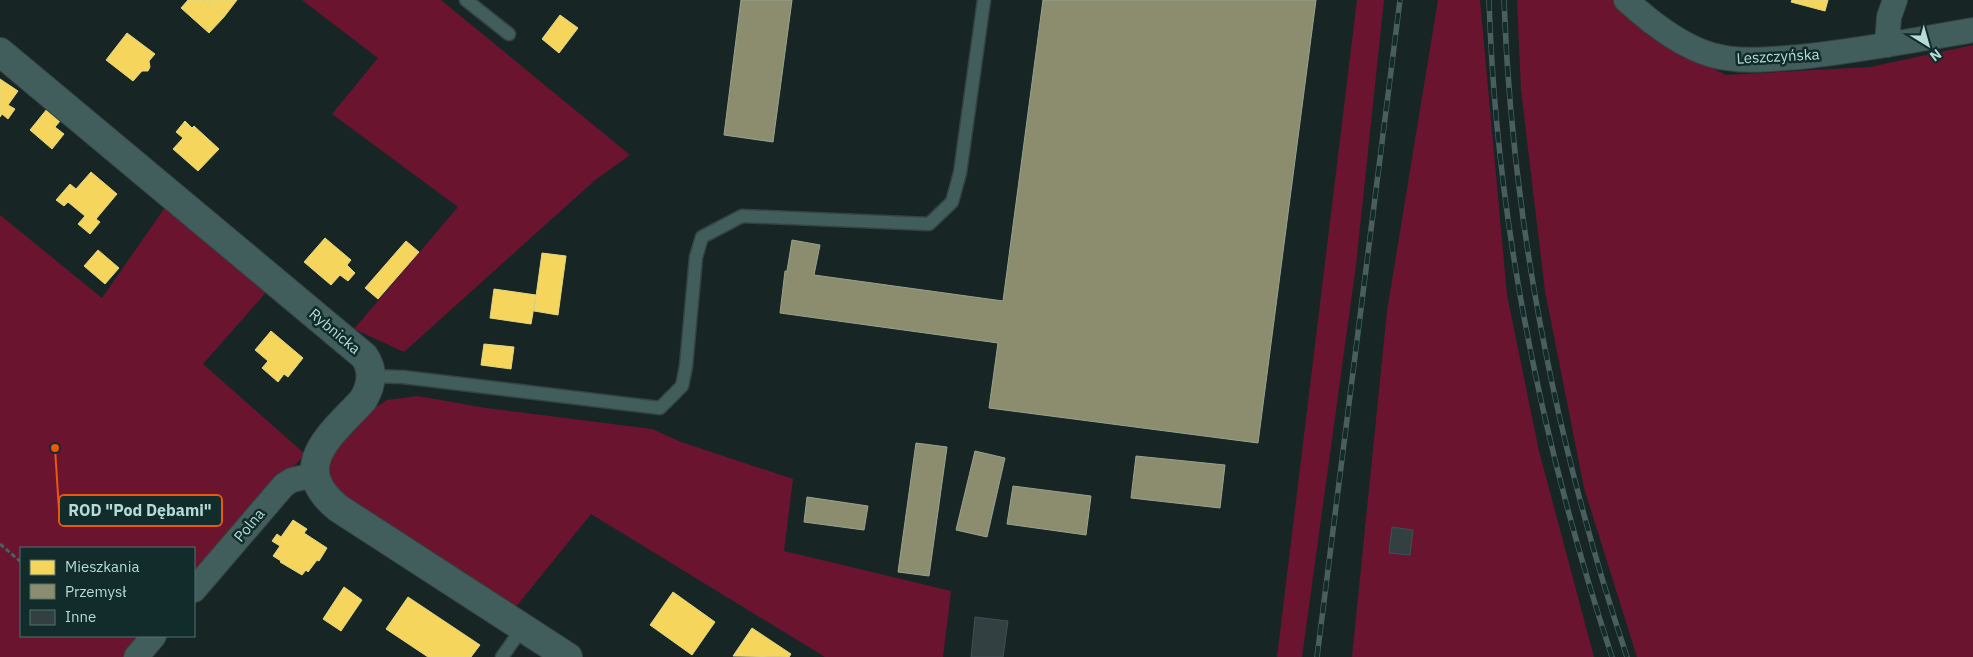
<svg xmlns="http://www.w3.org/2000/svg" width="1973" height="657" viewBox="0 0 1973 657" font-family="'IBM Plex Sans',sans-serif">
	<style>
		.green { fill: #6a142f }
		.homes { fill: #f6d55c; stroke: #e2d781 }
		.industry { fill: #8c8c6e; stroke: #98a48e }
		.building { fill: #324041; stroke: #3a5254 }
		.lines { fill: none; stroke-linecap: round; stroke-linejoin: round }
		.lane-casing { stroke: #334442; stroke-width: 15 }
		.street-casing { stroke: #334442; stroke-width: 26 }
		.secondary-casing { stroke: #334442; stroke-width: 30 }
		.path { stroke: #49605e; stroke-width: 3; stroke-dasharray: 5 2.5; stroke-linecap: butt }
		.lane { stroke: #425e5c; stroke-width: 12 }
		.street { stroke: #425e5c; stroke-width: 24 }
		.secondary { stroke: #425e5c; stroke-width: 28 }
		.rail-casing { stroke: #4a5f5d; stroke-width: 5.5 }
		.rail { stroke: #112c2a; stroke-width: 4; stroke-dasharray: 11; stroke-linecap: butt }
		.labels { text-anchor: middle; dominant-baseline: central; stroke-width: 5; stroke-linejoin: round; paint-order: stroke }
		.street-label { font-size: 15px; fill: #b4dbd7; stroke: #112c2a }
		.leader { fill: none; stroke: #e8590c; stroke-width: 2 }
		.callout-dot { fill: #e8590c; stroke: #112c2a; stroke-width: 2 }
		.callout { fill: #112c2a; stroke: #e8590c; stroke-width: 2 }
		.callout-label { font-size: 16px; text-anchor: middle; font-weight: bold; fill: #b4dbd7 }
	</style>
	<rect width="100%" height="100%" fill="#172625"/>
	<g class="green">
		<path d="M302 0H441L630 155 594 181 404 352 354 329 458 207 332 114 378 58Z"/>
		<path d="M1357 0H1384L1356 265 1302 657H1277Z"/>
		<path d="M1438 0H1480L1507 295 1539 451 1594 657H1352L1387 311Z"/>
		<path d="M1517 0H1614L1649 36 1726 75 1870 67 1973 45V657H1637L1584 488 1545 291 1521 90Z"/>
		<path d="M166 206 268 290 203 364 305 454 194 577V548H21V636H143L124 657H0V215L102 298Z"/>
		<path d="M418 396 486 408 652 429 681 442 793 479 784 551 951 591 943 657H825L591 514 515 608 341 500 325 482 333 444 365 414 387 400Z"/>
	</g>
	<g class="homes">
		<path d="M188 0H202L224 17 209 33 181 8Z"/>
		<path d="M202 0H237L224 17Z"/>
		<path d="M1792 0H1828L1825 11 1791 2Z"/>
		<path d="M560 15 578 28 559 53 542 39Z"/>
		<path d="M127 33 155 54 149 61 150 67 148 71H142L133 81 106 60Z"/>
		<path d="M0 79 18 91 8 105 15 109 8 119 2 114 0 117Z"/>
		<path d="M47 109 61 120 55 127 64 134 52 149 30 130Z"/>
		<path d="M185 121 192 128 194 126 219 149 198 171 173 149 183 138 176 132Z"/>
		<path d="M91 172 117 194 96 219 100 222 90 234 78 224 85 216 68 202 64 206 56 200 70 184 76 189Z"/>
		<path d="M325 238 351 260 347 265 355 273 348 281 340 275 331 285 304 262Z"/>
		<path d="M406 241 419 252 378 299 365 288Z"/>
		<path d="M98 250 119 268 105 284 84 266Z"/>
		<path d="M542 253 566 256 558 315 534 311Z"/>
		<path d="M494 289 536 295 531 324 490 318Z"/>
		<path d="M271 331 303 358 288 377 284 374 278 382 262 368 268 361 255 350Z"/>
		<path d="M484 344 514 347 511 369 481 365Z"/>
		<path d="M293 520 307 529 304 533 327 548 319 561 317 560 308 572 306 570 302 575 280 562 281 561 273 556 280 546 272 541 277 534 281 537Z"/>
		<path d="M344 587 362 600 341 631 323 619Z"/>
		<path d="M673 592 715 622 692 655 650 625Z"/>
		<path d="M408 597 480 645 471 657H428L386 629Z"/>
		<path d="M752 628 791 654 789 657 733 656Z"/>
	</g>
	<g class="industry">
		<path d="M741 0H792L773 142 724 135Z"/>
		<path d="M1043 0H1316L1258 443 989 408 998 343 780 313 785 271H787L792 240 820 245 814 275 1003 301Z"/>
		<path d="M916 443 947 447 929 576 898 572Z"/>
		<path d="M975 451 1005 458 987 537 956 530Z"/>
		<path d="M1136 456 1225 465 1220 508 1131 498Z"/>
		<path d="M1013 486 1091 496 1086 535 1007 524Z"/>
		<path d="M807 497 868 506 864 530 804 522Z"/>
	</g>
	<g class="building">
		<path d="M1392 527 1413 530 1410 555 1389 553Z"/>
		<path d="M975 617 1008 621 1003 657H971Z"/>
	</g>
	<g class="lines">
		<g class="lane-casing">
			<g id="lane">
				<path d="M466 0 509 34"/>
				<path d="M371 376 403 377 660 408 682 386 686 366 696 257 702 237 742 216 929 224 952 202 960 173 984 0"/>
				<path d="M502 657 523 627"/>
			</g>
		</g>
		<g class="street-casing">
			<g id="street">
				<path d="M1626 0C1650 22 1680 46 1712 55 1740 63 1771 59 1799 57 1858 51 1915 40 1973 30"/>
				<path d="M1887 45 1889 17 1895 0"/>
				<path d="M194 590 284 485 292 480 314 475"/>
				<path d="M136 657 154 636"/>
			</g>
		</g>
		<g class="secondary-casing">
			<path id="secondary" d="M0 52 364 356C374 370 372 385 363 400 332 434 287 466 338 508L568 657"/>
		</g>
		<path class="path" d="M0 544 21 562"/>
		<use href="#lane" class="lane"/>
		<use href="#street" class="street"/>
		<use href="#secondary" class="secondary"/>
		<g class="rail-casing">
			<g id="rail">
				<path d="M1489 0C1496 224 1542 444 1612 657"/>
				<path d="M1504 0C1512 224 1556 444 1627 657"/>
				<path d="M1317 657 1400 0"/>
			</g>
		</g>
		<use href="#rail" class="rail"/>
	</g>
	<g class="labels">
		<g class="street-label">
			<text transform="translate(1778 56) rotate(-3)">Leszczyńska</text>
			<text transform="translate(335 331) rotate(40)">Rybnicka</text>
			<text transform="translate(249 525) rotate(-50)">Polna</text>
		</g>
	</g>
	<path class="leader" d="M55 448L59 510"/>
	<circle class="callout-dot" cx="55" cy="448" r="5"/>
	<rect class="callout" x="59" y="495" width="163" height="31" rx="5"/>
	<g class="callout-label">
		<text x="140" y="516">ROD "Pod Dębami"</text>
	</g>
	<rect x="20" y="547" width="175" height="90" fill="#112c2a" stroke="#52726f"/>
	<rect x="30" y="560" width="25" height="15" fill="#f6d55c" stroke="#52726f"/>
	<text x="65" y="572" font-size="15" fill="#b4dbd7">Mieszkania</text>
	<rect x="30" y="584" width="25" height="15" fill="#8c8c6e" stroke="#52726f"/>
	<text x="65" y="597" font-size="15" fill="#b4dbd7">Przemysł</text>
	<rect x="30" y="610" width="25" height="15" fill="#324041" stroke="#52726f"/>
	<text x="65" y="622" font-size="15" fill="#b4dbd7">Inne</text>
	<g transform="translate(1928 45) rotate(143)" stroke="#112c2a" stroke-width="4" paint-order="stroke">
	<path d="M0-4L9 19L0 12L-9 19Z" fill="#b4dbd7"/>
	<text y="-8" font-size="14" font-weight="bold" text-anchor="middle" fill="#b4dbd7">N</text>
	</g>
</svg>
